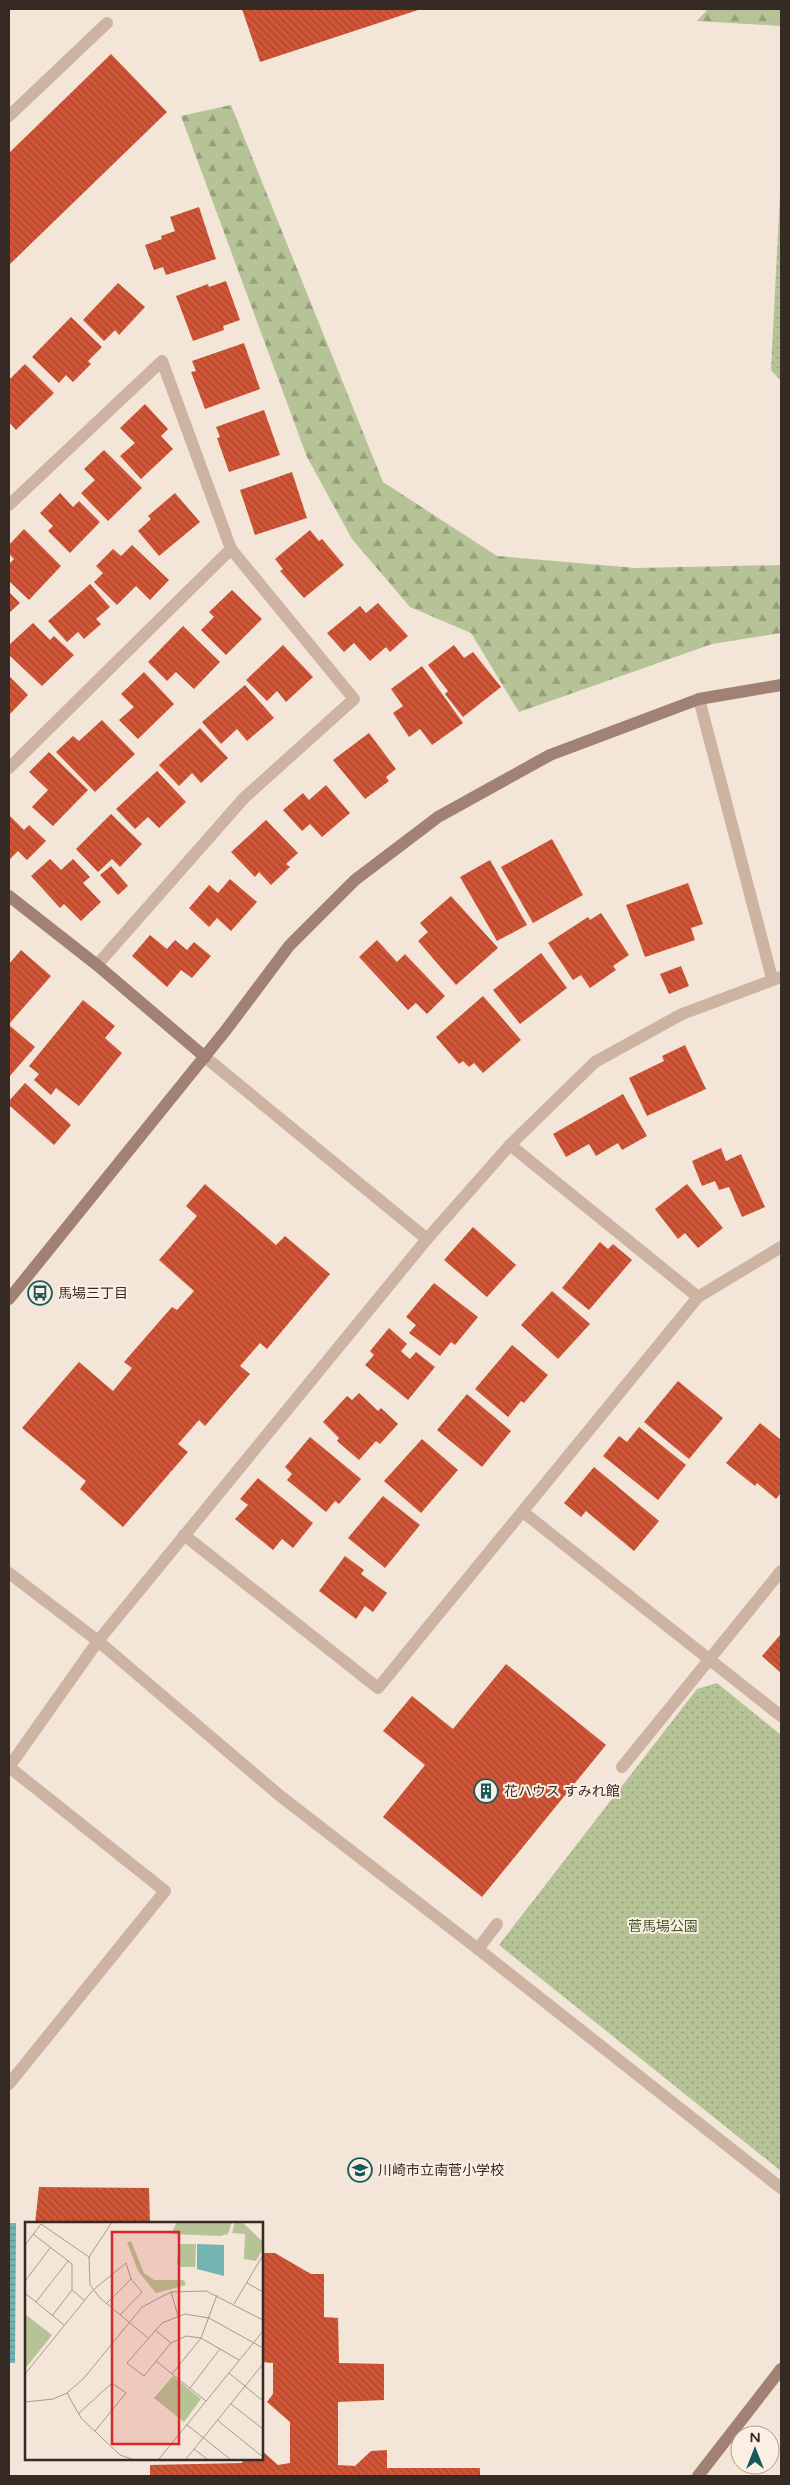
<svg xmlns="http://www.w3.org/2000/svg" width="790" height="2485" viewBox="0 0 790 2485" font-family="'Varela Round','Noto Sans JP',sans-serif">
	<style>
		.forest { fill: url(#forest-firs) }
		.park { fill: url(#park-dots) }
		.water { fill: url(#water-rules) }
		.building { fill: url(#building-back-hatch) }
		.lines { fill: none; stroke-linecap: round; stroke-linejoin: round }
		.lane { stroke: #ccb3a2; stroke-width: 12 }
		.street { stroke: #ccb3a2; stroke-width: 12 }
		.secondary { stroke: #a08173; stroke-width: 12 }
		.labels { text-anchor: middle; dominant-baseline: central; stroke-width: 4; stroke-linejoin: round; paint-order: stroke }
		.poi-label { font-size: 14px; fill: #362a25; stroke: #fbefe4; text-anchor: start }
		.park-label { font-size: 14px; fill: #475627; stroke: #fbefe4 }
		.inset-road { fill: none; stroke: #a79a90; stroke-width: 1 }
		.view { fill: #d62828; fill-opacity: 0.15; stroke: #d62828; stroke-width: 2.5 }
		.inset-edge { fill: none; stroke: #362a25; stroke-width: 2.5 }
	</style>
	<defs>
		<pattern id="forest-firs" width="22" height="20" patternUnits="userSpaceOnUse" patternTransform="scale(1.25)"><rect width="22" height="20" fill="#b6c396"/><path d="M5 1l3.5 6h-7zM16 11l3.5 6h-7z" fill="#959f7a"/></pattern>
		<pattern id="park-dots" width="8" height="8" patternUnits="userSpaceOnUse" patternTransform="scale(1.25)"><rect width="8" height="8" fill="#b6c396"/><path d="M2 2h.1M6 6h.1" fill="none" stroke="#959f7a" stroke-width="1.8" stroke-linecap="round"/></pattern>
		<pattern id="water-rules" width="6" height="5" patternUnits="userSpaceOnUse" patternTransform="scale(1.25)"><rect width="6" height="5" fill="#73b3b2"/><path d="M0 2.5h6" fill="none" stroke="#5f9291"/></pattern>
		<pattern id="building-back-hatch" width="6" height="6" patternUnits="userSpaceOnUse" patternTransform="scale(1.25)"><rect width="6" height="6" fill="#d15537"/><path d="M-1 5l2 2M0 0l6 6M5-1l2 2" fill="none" stroke="#aa472e"/></pattern>
	</defs>
	<rect width="100%" height="100%" fill="#f3e5d7"/>
	<g class="forest">
		<path d="M708 9H781V26L697 21Z"/>
		<path d="M231 105 383 482 497 556 636 568 781 565V633L712 644 519 712 471 633 410 607 352 539 307 457 181 116Z"/>
	</g>
	<g class="park">
		<path d="M781 175V381L771 370Z"/>
		<path d="M717 1683 781 1735V2171L499 1945 697 1689Z"/>
	</g>
	<path class="water" d="M9 2223H16L15 2363H9Z"/>
	<g class="building">
		<path d="M242 9H421L260 62Z"/>
		<path d="M111 54 167 112 9 265V153Z"/>
		<path d="M199 207 216 259 166 275 163 267 154 270 145 245 162 239 161 236 175 231 170 217Z"/>
		<path d="M226 281 240 320 223 326 224 330 193 341 176 296 208 284 209 287Z"/>
		<path d="M118 283 145 307 119 335 115 330 104 341 83 320Z"/>
		<path d="M71 317 102 347 88 361 91 364 73 382 66 375 59 383 32 357Z"/>
		<path d="M244 343 260 389 205 409 191 372 196 371 192 361Z"/>
		<path d="M25 364 54 393 16 430 9 422V380Z"/>
		<path d="M145 404 168 429 161 436 173 449 141 479 120 456 135 443 120 428Z"/>
		<path d="M264 410 280 455 229 472 217 438 220 437 216 427Z"/>
		<path d="M104 450 142 488 108 521 81 493 95 480 84 469Z"/>
		<path d="M292 472 307 518 255 535 240 490Z"/>
		<path d="M60 493 73 507 79 501 100 522 70 553 48 531 53 526 40 513Z"/>
		<path d="M175 493 200 522 159 556 138 531 151 519 148 516Z"/>
		<path d="M24 529 61 566 29 600 9 581V564L14 559 9 554V545Z"/>
		<path d="M310 530 319 541 322 539 344 565 304 598 280 571 283 569 275 559Z"/>
		<path d="M132 545 169 580 150 600 136 586 117 605 94 582 103 573 96 566 113 549 121 556Z"/>
		<path d="M90 584 110 607 96 619 101 624 84 639 78 632 67 642 48 621Z"/>
		<path d="M232 590 262 619 226 655 201 630 214 617 209 612Z"/>
		<path d="M9 592 20 603 9 613Z"/>
		<path d="M378 603 408 636 390 652 386 647 370 661 354 643 344 652 327 633 360 606 366 613Z"/>
		<path d="M33 623 50 640 54 636 74 655 42 686 9 655V645Z"/>
		<path d="M183 626 220 662 194 689 176 672 167 681 148 662Z"/>
		<path d="M283 645 313 677 286 702 277 691 267 701 246 680Z"/>
		<path d="M454 645 464 658 473 652 501 687 463 717 445 694 448 691 428 665Z"/>
		<path d="M422 666 463 723 432 745 420 729 409 737 393 713 403 706 391 689Z"/>
		<path d="M144 672 174 704 138 739 119 720 134 707 121 694Z"/>
		<path d="M9 676 28 695 9 715Z"/>
		<path d="M245 685 274 718 247 741 237 729 221 744 202 722Z"/>
		<path d="M102 720 135 754 95 792 56 752 73 736 79 741Z"/>
		<path d="M200 728 228 758 201 783 192 773 179 786 159 765Z"/>
		<path d="M369 733 396 769 386 777 389 781 365 799 333 760Z"/>
		<path d="M49 752 88 790 53 826 32 807 48 790 29 772Z"/>
		<path d="M157 771 186 802 159 828 148 817 135 829 116 809Z"/>
		<path d="M326 785 350 813 322 837 310 824 302 831 283 810 303 793 309 800Z"/>
		<path d="M111 814 142 844 120 867 112 859 98 872 76 849Z"/>
		<path d="M9 815 24 830 29 825 46 841 27 860 18 851 9 860Z"/>
		<path d="M266 820 298 853 286 864 290 867 271 885 259 872 255 877 231 852Z"/>
		<path d="M552 839 583 895 533 923 501 867Z"/>
		<path d="M50 859 61 870 73 859 90 877 83 883 101 902 81 921 64 904 60 908 31 876Z"/>
		<path d="M490 860 527 925 497 941 460 877Z"/>
		<path d="M111 866 128 886 118 895 100 875Z"/>
		<path d="M230 879 257 902 231 931 217 918 209 927 189 908 209 885 218 893Z"/>
		<path d="M688 883 703 924 691 928 695 940 645 957 626 905Z"/>
		<path d="M451 896 498 948 456 985 418 941 428 932 420 923Z"/>
		<path d="M601 913 629 955 613 966 616 970 590 988 581 975 573 980 548 943 588 917 590 920Z"/>
		<path d="M150 935 167 949 175 940 187 950 194 942 211 956 192 978 181 970 167 987 132 956Z"/>
		<path d="M377 940 397 962 405 954 445 996 427 1014 416 1003 408 1010 359 957Z"/>
		<path d="M21 950 51 976 9 1024V964Z"/>
		<path d="M541 953 567 988 520 1024 493 990Z"/>
		<path d="M681 966 689 986 669 994 660 974Z"/>
		<path d="M483 996 521 1040 483 1073 474 1063 469 1067 463 1061 459 1064 436 1037Z"/>
		<path d="M83 1000 115 1026 105 1038 122 1053 79 1106 56 1088 51 1095 34 1080 39 1074 29 1066Z"/>
		<path d="M9 1025 35 1047 9 1077Z"/>
		<path d="M685 1045 706 1089 647 1116 629 1078 664 1061 662 1056Z"/>
		<path d="M25 1083 71 1125 54 1145 9 1105V1101Z"/>
		<path d="M623 1094 647 1136 622 1150 618 1143 596 1156 589 1144 566 1157 553 1134Z"/>
		<path d="M721 1148 726 1161 741 1154 765 1207 742 1217 729 1187 719 1190 715 1181 702 1186 692 1161Z"/>
		<path d="M205 1184 276 1245 285 1236 330 1274 267 1349 260 1343 240 1366 250 1374 205 1426 199 1420 178 1444 188 1452 123 1527 80 1489 86 1481 22 1428 79 1362 113 1391 132 1368 124 1362 172 1307 177 1310 194 1291 159 1260 197 1216 186 1206Z"/>
		<path d="M687 1184 723 1228 698 1248 685 1233 678 1239 655 1209Z"/>
		<path d="M473 1227 516 1265 487 1297 444 1260Z"/>
		<path d="M600 1242 608 1249 613 1244 632 1260 589 1310 562 1288Z"/>
		<path d="M434 1283 478 1317 455 1345 451 1342 440 1356 409 1333 416 1325 406 1317Z"/>
		<path d="M552 1291 590 1324 558 1359 521 1325Z"/>
		<path d="M389 1328 407 1344 401 1351 405 1355 410 1359 416 1352 435 1367 408 1400 365 1365 374 1355 370 1351Z"/>
		<path d="M512 1345 548 1375 524 1403 521 1401 508 1417 475 1389Z"/>
		<path d="M678 1381 723 1418 689 1459 644 1422Z"/>
		<path d="M359 1393 378 1411 381 1408 398 1424 380 1444 376 1441 359 1460 337 1441 339 1438 323 1422 347 1396 352 1400Z"/>
		<path d="M467 1394 511 1431 482 1467 437 1430Z"/>
		<path d="M760 1423 781 1440V1493L776 1499 757 1483 755 1486 726 1463Z"/>
		<path d="M639 1427 686 1465 658 1500 603 1456 619 1436 627 1442Z"/>
		<path d="M310 1437 361 1479 339 1504 335 1501 326 1512 287 1480 292 1474 285 1467Z"/>
		<path d="M422 1439 458 1470 421 1513 384 1481Z"/>
		<path d="M594 1467 659 1521 634 1551 586 1511 581 1517 564 1503Z"/>
		<path d="M258 1478 313 1523 293 1548 282 1539 273 1550 235 1519 248 1505 240 1499Z"/>
		<path d="M383 1496 420 1525 385 1568 348 1538Z"/>
		<path d="M345 1556 364 1570 361 1574 387 1593 373 1612 365 1606 356 1619 319 1591Z"/>
		<path d="M781 1634V1673L762 1656Z"/>
		<path d="M506 1664 606 1745 482 1897 383 1817 425 1765 383 1731 412 1696 453 1729Z"/>
		<path d="M39 2187 149 2188 150 2224H35Z"/>
		<path d="M261 2253H275L311 2274H324V2317L338 2318 339 2363 384 2364V2400L338 2402V2465L355 2466 371 2451 387 2450V2468H480V2476H150V2465L242 2463 243 2459H261V2450L278 2465 290 2463V2422L267 2402 273 2394V2363L261 2362Z"/>
	</g>
	<g class="lines">
		<path class="lane" d="M9 116 107 23"/>
		<g class="street">
			<path d="M9 505 162 361 231 549 354 699 244 798 97 965"/>
			<path d="M699 699 772 978"/>
			<path d="M9 768 231 549"/>
			<path d="M205 1057 427 1239"/>
			<path d="M510 1145 698 1297"/>
			<path d="M523 1512 781 1716"/>
			<path d="M184 1535 378 1688 698 1297 781 1247"/>
			<path d="M9 1573 98 1641 279 1795 478 1949 781 2188"/>
			<path d="M9 1767 98 1641 427 1239 510 1145 595 1062 682 1014 781 977"/>
			<path d="M9 1767 165 1891 9 2084"/>
			<path d="M622 1767 781 1571"/>
			<path d="M478 1949 497 1924"/>
		</g>
		<g class="secondary">
			<path d="M9 896 97 965 205 1057"/>
			<path d="M9 1299 226 1030 289 946 355 880 438 817 550 755 699 699 781 685"/>
			<path d="M698 2476 781 2369"/>
		</g>
	</g>
	<defs>
		<g id="bus-ring" transform="scale(1.25)"><circle r="9.5" fill="#fbefe4" stroke="#175a5b" stroke-width="1.5"/><path d="M-5-6H5V4H4V6H2V4H-2V6H-4V4H-5ZM-3.5-4V0h7V-4ZM-3.5 1.2v1.5H-2V1.2ZM2 1.2v1.5H3.5V1.2Z" fill="#175a5b"/></g>
		<g id="building-ring" transform="scale(1.25)"><circle r="9.5" fill="#fbefe4" stroke="#175a5b" stroke-width="1.5"/><path d="M-4-6H4V6H1V3H-1V6H-4ZM-2.5-4.3h1.7v1.8h-1.7ZM.8-4.3h1.7v1.8H.8ZM-2.5-1h1.7V.8h-1.7ZM.8-1h1.7V.8H.8Z" fill="#175a5b"/></g>
		<g id="school-ring" transform="scale(1.25)"><circle r="9.5" fill="#fbefe4" stroke="#175a5b" stroke-width="1.5"/><path d="M0-5L7-2L0 1L-7-2ZM-4 1L0 2.5L4 1V4Q0 6-4 4Z" fill="#175a5b"/></g>
	</defs>
	<g fill-rule="evenodd">
		<use href="#bus-ring" x="40" y="1293"/>
		<use href="#building-ring" x="486" y="1791"/>
		<use href="#school-ring" x="360" y="2170"/>
	</g>
	<g class="labels">
		<g class="poi-label">
			<text x="58" y="1293">馬場三丁目</text>
			<text x="504" y="1791">花ハウス すみれ館</text>
			<text x="378" y="2170">川崎市立南菅小学校</text>
		</g>
		<g class="park-label">
			<text x="663" y="1926">菅馬場公園</text>
		</g>
	</g>
	<g transform="translate(25 2222)">
		<rect width="238" height="238" fill="#f3e5d7"/>
		<path d="M152 0H207L203 12 195 14 146 12ZM106 19 119 51 129 58H159L161 63 131 71 113 49 102 20Z" fill="#b6c396"/>
		<path d="M210 0H217L237 19V28L231 39 219 37 220 12 207 11ZM154 22H171L170 45H156L152 42ZM0 92 27 113 0 147ZM148 154 176 177 159 200 129 176Z" fill="#b6c396"/>
		<path d="M172 22 199 23V54L172 47Z" fill="#73b3b2"/>
		<path class="inset-road" d="M87 0 64 35 65 63 75 76 123 116M8 12 47 42V68L27 94M0 23 16 2 64 35M0 59 25 26M222 61 238 70M47 68 59 78M146 70 153 94M0 71 39 103M11 80 43 39M81 82 106 57M209 82 238 33M130 108 146 121M214 138 176 116 161 114 146 121 119 154 102 141 137 101 160 92 184 96 238 126M131 139 181 179M204 151 238 179M0 152 68 68 101 41 106 57 117 70 95 93M147 152 176 116 192 73M165 166 195 127M42 171 56 196 95 233 107 237M0 180 28 177 42 171 59 156 117 85 146 70 181 69 238 98M206 182 238 207M53 192 87 161 101 171 70 209M192 198 238 235M161 202 205 237M169 227 182 237M134 237 238 109M161 237 238 142"/>
		<path class="view" d="M87 10H154V222H87Z"/>
		<rect width="238" height="238" class="inset-edge"/>
	</g>
	<rect width="790" height="2485" fill="none" stroke="#362a25" stroke-width="20"/>
	<g transform="translate(755 2450)"><circle r="24" fill="#fbefe4" stroke="#aca098"/>
	<path d="M0-4L9 19L0 12L-9 19Z" fill="#175a5b"/>
	<text y="-8" font-size="14" font-weight="bold" text-anchor="middle" fill="#362a25">N</text>
	</g>
</svg>
